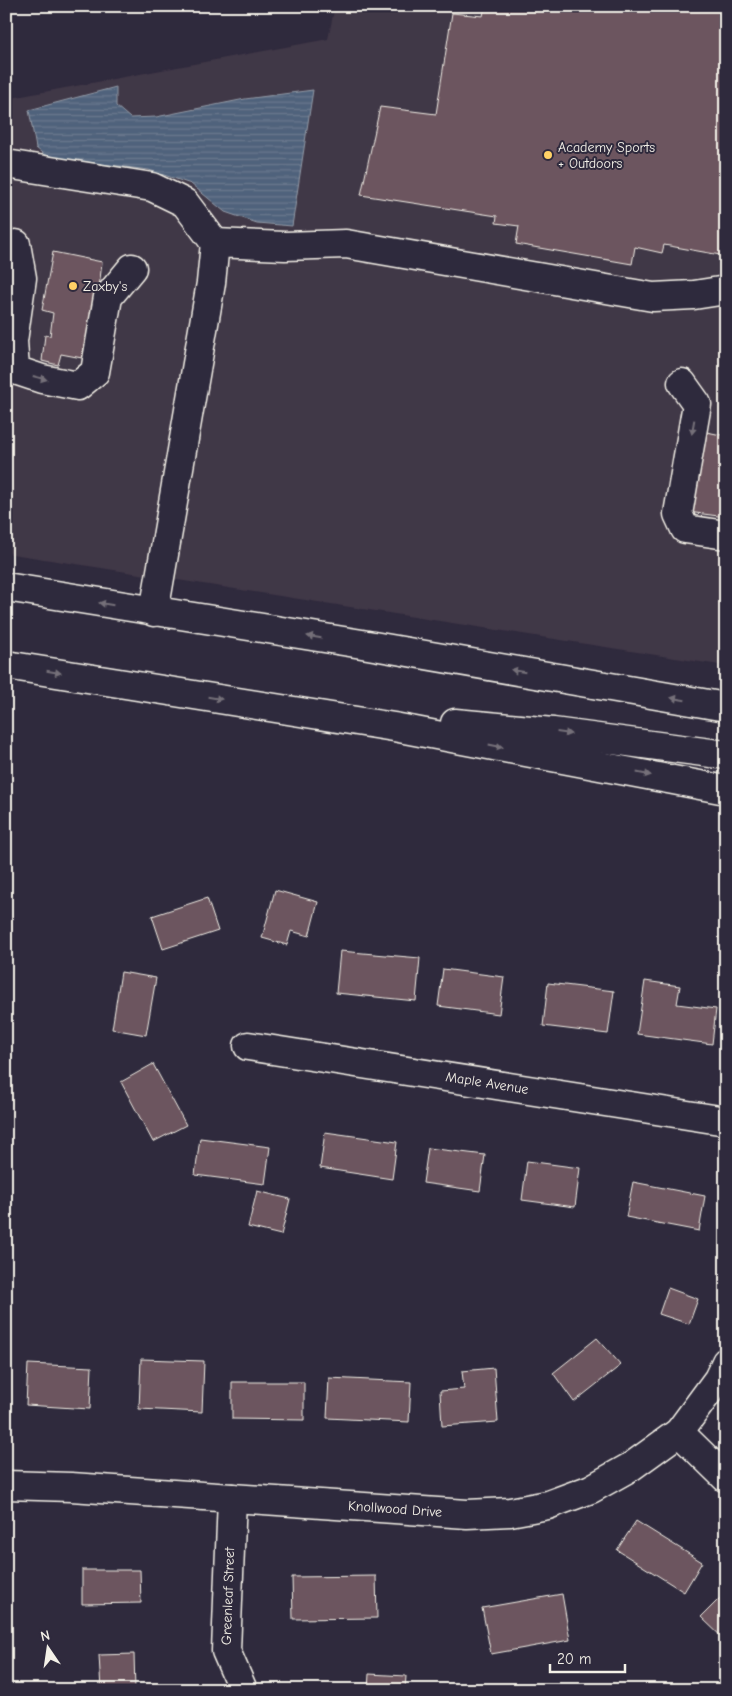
<svg xmlns="http://www.w3.org/2000/svg" width="732" height="1696" viewBox="0 0 732 1696" font-family="'Comic Neue',sans-serif">
	<style>
		.built { fill: #413747 }
		.water { fill: url(#water-rules); stroke: #929ba7 }
		.building { fill: #6c555f; stroke: #f4f1e8 }
		.lines { fill: none; stroke-linecap: round; stroke-linejoin: round }
		.minor-casing { stroke: #f4f1e8; stroke-width: 31 }
		.highway-casing { stroke: #f4f1e8; stroke-width: 31 }
		.minor { stroke: #2f2a3d; stroke-width: 28 }
		.highway { stroke: #2f2a3d; stroke-width: 28 }
		.oneway { fill: #747079 }
		.poi-dot { fill: #ffd166; stroke: #2f2a3d; stroke-width: 2 }
		.labels { text-anchor: middle; dominant-baseline: central; stroke-width: 4; stroke-linejoin: round; paint-order: stroke }
		.poi-label { font-size: 14px; fill: #f4f1e8; stroke: #2f2a3d; text-anchor: start }
		.street-label { font-size: 14px; fill: #f4f1e8; stroke: #2f2a3d }
	</style>
	<defs>
		<pattern id="water-rules" width="6" height="5" patternUnits="userSpaceOnUse" patternTransform="scale(1.25)"><rect width="6" height="5" fill="#50627b"/><path d="M0 2.5h6" fill="none" stroke="#6a798e"/></pattern>
	</defs>
	<rect width="100%" height="100%" fill="#2f2a3d"/>
	<filter id="ink" filterUnits="userSpaceOnUse"><feTurbulence type="fractalNoise" baseFrequency=".02" numOctaves="2"/><feDisplacementMap in="SourceGraphic" scale="10" xChannelSelector="R" yChannelSelector="G"/><feConvolveMatrix kernelMatrix="1 2 1 2 8 2 1 2 1" color-interpolation-filters="sRGB"/></filter>
	<g filter="url(#ink)">
		<path class="built" d="M335 6H726V666L6 553V99L328 39Z"/>
		<path class="water" d="M116 87V106L130 118 156 117 245 99 313 90 292 226 257 223 225 212 191 184 149 170 47 157 36 148 29 110Z"/>
		<g class="building">
			<path d="M485 6H712L726 8V256L664 245 662 253 635 247 632 264 516 244 519 226 496 223 497 216 361 195 380 107 436 114 452 13 483 16Z"/>
			<path d="M53 252 102 262 93 340 85 338 82 358 61 354 58 365 42 361 45 335 50 336 53 313 42 310Z"/>
			<path d="M702 431 726 436V517L688 512Z"/>
			<path d="M275 890 318 902 309 936 291 931 287 945 262 938Z"/>
			<path d="M207 898 218 931 163 949 152 916Z"/>
			<path d="M340 951 420 958 416 1001 336 993Z"/>
			<path d="M443 969 504 977 499 1014 438 1006Z"/>
			<path d="M121 972 156 978 146 1035 112 1029Z"/>
			<path d="M645 981 680 986 677 1004 716 1009 712 1044 637 1034Z"/>
			<path d="M548 983 614 991 608 1034 543 1026Z"/>
			<path d="M153 1064 186 1125 153 1142 121 1082Z"/>
			<path d="M325 1132 397 1142 392 1179 320 1168Z"/>
			<path d="M200 1138 270 1147 265 1184 195 1175Z"/>
			<path d="M428 1148 485 1155 480 1191 423 1183Z"/>
			<path d="M527 1161 580 1168 575 1207 522 1200Z"/>
			<path d="M633 1182 705 1196 699 1231 626 1217Z"/>
			<path d="M257 1191 290 1199 281 1235 248 1227Z"/>
			<path d="M668 1288 698 1299 689 1324 659 1314Z"/>
			<path d="M597 1338 621 1365 574 1402 553 1373Z"/>
			<path d="M141 1359 204 1361 202 1412 139 1409Z"/>
			<path d="M28 1364 92 1367 90 1409 26 1405Z"/>
			<path d="M494 1368 498 1422 442 1426 440 1391 464 1389 462 1371Z"/>
			<path d="M329 1378 411 1382 409 1422 327 1418Z"/>
			<path d="M232 1382H304V1420L232 1419Z"/>
			<path d="M636 1521 702 1562 684 1592 617 1550Z"/>
			<path d="M82 1570H140L141 1603 82 1604Z"/>
			<path d="M376 1576 377 1618 293 1619 292 1577Z"/>
			<path d="M726 1592V1641L701 1617Z"/>
			<path d="M562 1594 570 1640 491 1654 482 1608Z"/>
			<path d="M134 1654 135 1690H101L99 1655Z"/>
			<path d="M369 1674 406 1676 405 1690H368Z"/>
		</g>
		<g class="lines">
			<g class="minor-casing">
				<g id="minor">
					<path d="M6 164 152 187 185 203 215 243"/>
					<path d="M16 244 22 278 13 341 15 370 42 379 78 386 95 372 108 297 132 268"/>
					<path d="M682 383 697 404 678 514 685 529 726 535"/>
					<path d="M154 612 211 283 215 243 285 246 346 244 653 297 694 295 726 290"/>
					<path d="M248 1046 726 1121"/>
					<path d="M679 1432 726 1478"/>
					<path d="M6 1485 71 1487 467 1514 510 1512 548 1505 591 1489 632 1466 679 1432 718 1379 726 1362"/>
					<path d="M232 1498 226 1651 243 1690"/>
				</g>
			</g>
			<g class="highway-casing">
				<g id="highway">
					<path d="M6 587 362 644 726 707"/>
					<path d="M6 665 394 727 726 790"/>
					<path d="M455 723 553 732 726 755"/>
				</g>
			</g>
			<use href="#minor" class="minor"/>
			<use href="#highway" class="highway"/>
		</g>
		<defs><path id="oneway-solid" d="M-6-.8H1V-3.2L6.5 0L1 3.2V.8H-6Z" transform="scale(1.25)"/></defs>
		<g class="oneway">
			<use href="#oneway-solid" transform="translate(40 378) rotate(15)"/>
			<use href="#oneway-solid" transform="translate(693 427) rotate(100)"/>
			<use href="#oneway-solid" transform="translate(106 604) rotate(-171)"/>
			<use href="#oneway-solid" transform="translate(314 637) rotate(-171)"/>
			<use href="#oneway-solid" transform="translate(518 671) rotate(-170)"/>
			<use href="#oneway-solid" transform="translate(54 672) rotate(9)"/>
			<use href="#oneway-solid" transform="translate(215 698) rotate(9)"/>
			<use href="#oneway-solid" transform="translate(678 699) rotate(-170)"/>
			<use href="#oneway-solid" transform="translate(564 733) rotate(8)"/>
			<use href="#oneway-solid" transform="translate(496 746) rotate(11)"/>
			<use href="#oneway-solid" transform="translate(644 774) rotate(11)"/>
		</g>
	</g>
	<g class="poi-dot">
		<circle cx="548" cy="155" r="5"/>
		<circle cx="73" cy="286" r="5"/>
	</g>
	<g class="labels">
		<g class="poi-label">
			<text x="558" y="147">Academy Sports<tspan x="558" dy="16">+ Outdoors</tspan></text>
			<text x="83" y="286">Zaxby's</text>
		</g>
		<g class="street-label">
			<text transform="translate(487 1083) rotate(9)">Maple Avenue</text>
			<text transform="translate(395 1509) rotate(4)">Knollwood Drive</text>
			<text transform="translate(228 1596) rotate(-88)">Greenleaf Street</text>
		</g>
	</g>
	<rect width="732" height="1696" fill="none" stroke="#2f2a3d" stroke-width="25"/>
	<rect x="12" y="12" width="707" height="1671" fill="none" stroke="#f4f1e8" stroke-width="2" filter="url(#ink)"/>
	<g transform="translate(48 1648) rotate(347)" stroke="#2f2a3d" stroke-width="4" paint-order="stroke">
	<path d="M0-4L9 19L0 12L-9 19Z" fill="#f4f1e8"/>
	<text y="-8" font-size="14" font-weight="bold" text-anchor="middle" fill="#f4f1e8">N</text>
	</g>
	<path d="M550 1664v8h75v-8" fill="none" stroke="#f4f1e8" stroke-width="2.5"/>
	<text x="557" y="1664" font-size="15" fill="#f4f1e8" stroke="#2f2a3d" stroke-width="4" paint-order="stroke">20 m</text>
</svg>
